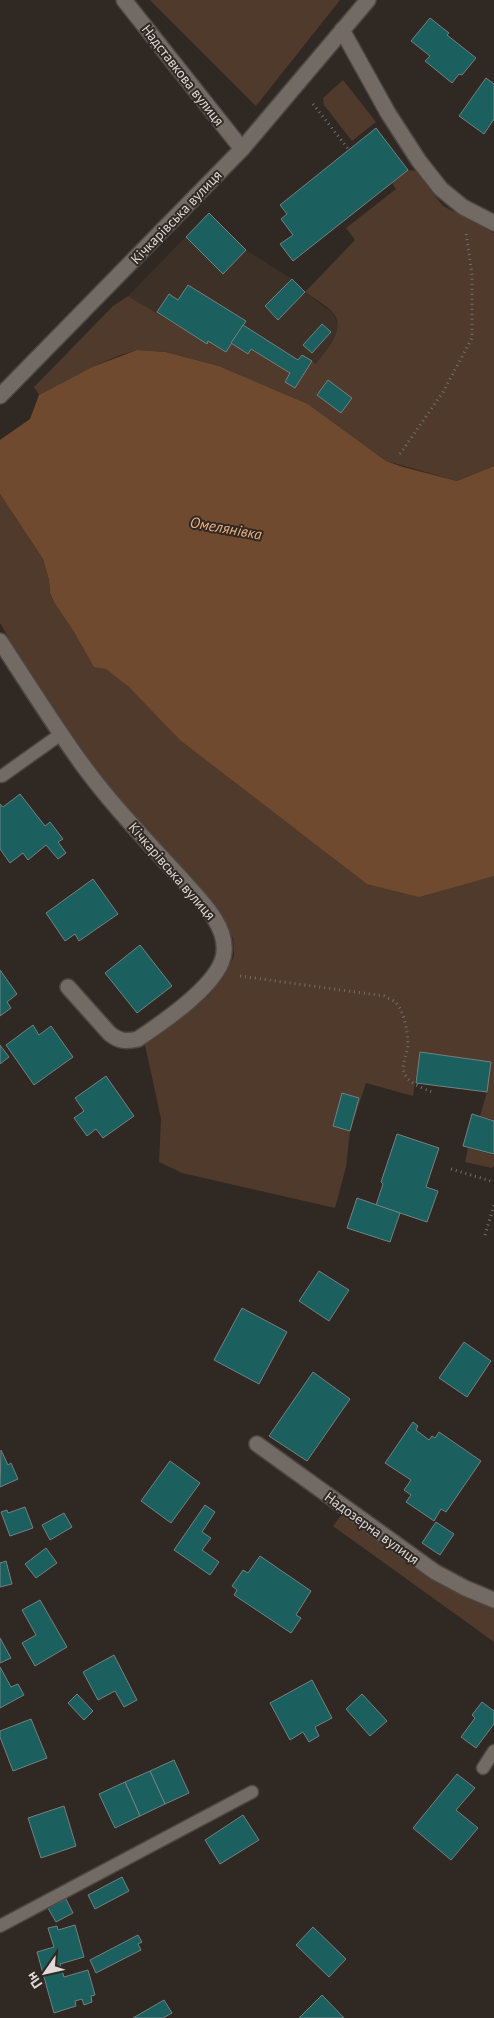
<svg xmlns="http://www.w3.org/2000/svg" width="494" height="2018" viewBox="0 0 494 2018" font-family="'PT Sans',sans-serif">
	<style>
		.built { fill: #3d3026 }
		.green { fill: #4f3a2b }
		.water { fill: #704a2e }
		.building { fill: #1b5f5f; stroke: #748181 }
		.lines { fill: none; stroke-linecap: round; stroke-linejoin: round }
		.service-casing { stroke: #4c4541; stroke-width: 15 }
		.minor-casing { stroke: #4c4541; stroke-width: 18 }
		.path { stroke: #766f6b; stroke-width: 3; stroke-dasharray: 1 4; stroke-linecap: butt }
		.service { stroke: #736a64; stroke-width: 12 }
		.minor { stroke: #736a64; stroke-width: 15 }
		.labels { text-anchor: middle; dominant-baseline: central; stroke-width: 4; stroke-linejoin: round; paint-order: stroke }
		.street-label { font-size: 14px; fill: #dfdad7; stroke: #302823 }
		.water-label { font-size: 15px; font-style: italic; fill: #efb082; stroke: #302823 }
	</style>
	<rect width="100%" height="100%" fill="#302823"/>
	<path class="built" d="M209 213 246 250 292 279 305 292 334 314 338 326 336 335 316 365 312 362 295 388 285 382 290 374 251 349 248 354 226 352 209 341 207 344 128 296Z"/>
	<g class="green">
		<path d="M150 0H340L256 106Z"/>
		<path d="M343 80 376 122 352 141 324 105 323 98Z"/>
		<path d="M408 170 416 171 443 206 494 233V466L457 481 386 461 308 404 219 366 167 352 137 350 118 356 92 367 39 395 34 387 113 306 128 296 207 343 208 341 226 352 231 343 248 354 251 349 290 373 285 382 295 388 312 361 316 364C325 351 347 329 333 313 326 305 314 298 305 292L355 240 346 228 396 189 392 183Z"/>
		<path d="M0 494 43 559 49 580 50 594 54 602 494 815V1120L480 1116 487 1092 491 1062 420 1052 413 1096 366 1083 350 1131 346 1167 335 1208 182 1173 159 1162 161 1119 145 1045 208 996 223 978 234 956 233 938 225 926 107 785 78 747 38 688 0 623Z"/>
		<path d="M468 1148 494 1155V1166L492 1168 465 1162Z"/>
		<path d="M342 1514 438 1584 494 1607V1642L333 1526Z"/>
	</g>
	<path class="water" d="M137 350 166 352 219 366 308 404 386 461 403 467 457 481 494 466V876L419 897 367 884 180 740 128 686 106 669 94 667 73 630 54 602 50 593 49 580 43 559 0 494V440L30 419 39 395 92 367Z"/>
	<g class="building">
		<path d="M430 18 449 33 447 35 476 58 462 75 459 74 452 83 425 61 430 56 411 41Z"/>
		<path d="M486 78 494 84V119L484 134 459 116Z"/>
		<path d="M376 128 408 170 293 261 280 244 293 235 281 219 287 214 280 205Z"/>
		<path d="M209 213 246 250 223 274 186 237Z"/>
		<path d="M292 279 305 292 278 320 265 306Z"/>
		<path d="M188 285 246 321 226 352 208 341 207 344 157 312 169 294 178 300Z"/>
		<path d="M322 324 331 332 312 353 303 345Z"/>
		<path d="M243 325 298 360 302 355 312 361 295 388 285 382 290 373 251 349 248 354 231 343Z"/>
		<path d="M328 380 352 398 341 413 317 395Z"/>
		<path d="M20 794 45 826 50 822 63 839 58 842 66 853 58 859 46 845 28 860 23 853 10 863 0 849V804L3 807Z"/>
		<path d="M93 879 118 914 79 941 75 934 65 941 46 913Z"/>
		<path d="M140 945 172 986 137 1013 105 973Z"/>
		<path d="M0 970 17 994 7 1002 11 1008 0 1016Z"/>
		<path d="M33 1025 39 1035 51 1026 73 1057 34 1085 6 1045Z"/>
		<path d="M0 1045 9 1057 0 1064Z"/>
		<path d="M420 1052 491 1062 487 1092 416 1083Z"/>
		<path d="M106 1076 134 1116 103 1138 96 1129 87 1136 74 1118 84 1111 75 1098Z"/>
		<path d="M342 1093 359 1098 350 1131 333 1126Z"/>
		<path d="M472 1114 494 1121V1154L463 1146Z"/>
		<path d="M397 1134 439 1148 426 1187 438 1191 427 1222 376 1205 383 1184 381 1182Z"/>
		<path d="M357 1198 400 1213 390 1242 347 1228Z"/>
		<path d="M319 1271 349 1290 329 1321 299 1301Z"/>
		<path d="M242 1308 287 1332 259 1384 214 1360Z"/>
		<path d="M464 1342 491 1361 467 1397 439 1378Z"/>
		<path d="M313 1372 350 1399 307 1461 269 1436Z"/>
		<path d="M413 1422 418 1426 416 1430 429 1440 432 1436 435 1438 439 1432 481 1461 446 1512 441 1509 434 1521 406 1502 411 1495 404 1490 411 1480 385 1463Z"/>
		<path d="M1 1450 8 1465 11 1463 18 1479 0 1487Z"/>
		<path d="M170 1461 200 1483 171 1523 141 1501Z"/>
		<path d="M205 1505 215 1512 202 1532 211 1538 202 1550 219 1562 210 1575 174 1550Z"/>
		<path d="M25 1507 33 1528 10 1536 1 1512 7 1510 8 1513Z"/>
		<path d="M64 1513 72 1527 50 1540 42 1525Z"/>
		<path d="M436 1522 454 1534 440 1555 422 1543Z"/>
		<path d="M46 1548 57 1563 36 1578 25 1564Z"/>
		<path d="M260 1556 311 1591 296 1615 301 1618 291 1633 234 1595 237 1590 232 1586 243 1570 248 1573Z"/>
		<path d="M6 1561 12 1584 0 1587V1563Z"/>
		<path d="M40 1600 67 1647 35 1666 22 1643 36 1635 22 1610Z"/>
		<path d="M0 1638 11 1658 0 1663Z"/>
		<path d="M114 1655 137 1700 124 1707 115 1691 98 1700 83 1672Z"/>
		<path d="M0 1667 11 1687 18 1684 24 1695 0 1708Z"/>
		<path d="M312 1680 332 1718 315 1727 319 1736 309 1742 303 1732 290 1740 270 1703Z"/>
		<path d="M77 1694 93 1711 84 1720 68 1703Z"/>
		<path d="M362 1694 387 1721 370 1736 346 1709Z"/>
		<path d="M482 1702 494 1711V1724L476 1748 461 1737 475 1718 472 1715Z"/>
		<path d="M31 1719 47 1758 13 1771 0 1737V1731Z"/>
		<path d="M174 1760 189 1793 165 1804 150 1771Z"/>
		<path d="M150 1771 165 1804 140 1816 125 1782Z"/>
		<path d="M457 1774 475 1788 456 1810 478 1828 451 1860 413 1828Z"/>
		<path d="M125 1782 140 1816 115 1828 99 1794Z"/>
		<path d="M64 1806 76 1846 41 1858 28 1818Z"/>
		<path d="M243 1815 259 1840 220 1864 205 1840Z"/>
		<path d="M122 1877 129 1891 95 1909 88 1895Z"/>
		<path d="M66 1899 73 1913 56 1922 48 1908Z"/>
		<path d="M75 1925 84 1957 60 1964 64 1977 88 1970 95 1995 91 1996 92 2002 84 2005 82 1999 75 2001 76 2006 54 2013 37 1952 54 1947 48 1928 57 1926 58 1930Z"/>
		<path d="M313 1927 346 1959 329 1977 296 1945Z"/>
		<path d="M138 1935 142 1942 138 1944 141 1950 96 1973 90 1960Z"/>
		<path d="M322 1995 344 2018H299Z"/>
		<path d="M164 2000 172 2013 163 2018H133Z"/>
	</g>
	<g class="lines">
		<g class="service-casing">
			<g id="service">
				<path d="M2 776 61 734"/>
				<path d="M483 1768 494 1751"/>
				<path d="M0 1926 252 1792"/>
			</g>
		</g>
		<g class="minor-casing">
			<g id="minor">
				<path d="M124 0 242 149"/>
				<path d="M342 30 388 113 419 161 441 189 463 207 494 223"/>
				<path d="M0 396 242 149 368 0"/>
				<path d="M0 641C27 682 53 724 82 764 111 804 146 840 179 876 197 897 227 923 224 952 222 983 162 1023 138 1039 126 1042 119 1041 110 1034L68 987"/>
				<path d="M257 1444 435 1572 465 1588 494 1600"/>
			</g>
		</g>
		<g class="path">
			<path d="M313 104 349 150"/>
			<path d="M400 454 443 392 472 338V275L466 232"/>
			<path d="M240 976 384 996C387 998 391 999 394 1001 404 1009 408 1033 408 1045 407 1057 398 1068 408 1079 414 1085 424 1089 432 1092"/>
			<path d="M451 1169 494 1182"/>
			<path d="M485 1235 494 1205"/>
		</g>
		<use href="#service" class="service"/>
		<use href="#minor" class="minor"/>
	</g>
	<g class="labels">
		<g class="street-label">
			<text transform="translate(183 75) rotate(52)">Надставкова вулиця</text>
			<text transform="translate(176 217) rotate(-46)">Кічкарівська вулиця</text>
			<text transform="translate(172 871) rotate(49)">Кічкарівська вулиця</text>
			<text transform="translate(372 1528) rotate(36)">Надозерна вулиця</text>
		</g>
		<g class="water-label">
			<text transform="translate(226 528) rotate(10)">Омелянівка</text>
		</g>
	</g>
	<g transform="translate(45 1973) rotate(236)" stroke="#302823" stroke-width="4" paint-order="stroke">
	<path d="M0-4L9 19L0 12L-9 19Z" fill="#dfdad7"/>
	<text y="-8" font-size="14" font-weight="bold" text-anchor="middle" fill="#dfdad7">Пн</text>
	</g>
</svg>
